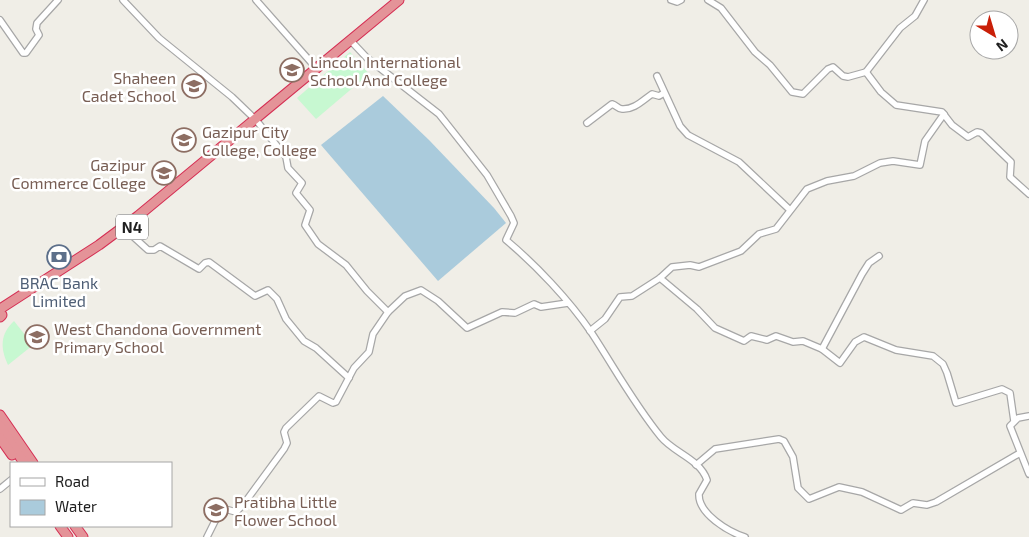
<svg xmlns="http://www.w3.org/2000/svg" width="1029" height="537" viewBox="0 0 1029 537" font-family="'Exo 2',sans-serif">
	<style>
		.park { fill: #c7f8d1 }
		.water { fill: #aacbdc }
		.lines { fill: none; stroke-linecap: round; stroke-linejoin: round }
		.minor-casing { stroke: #a7a7a7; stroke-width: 8 }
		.highway-casing { stroke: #d52e53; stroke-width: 11 }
		.minor { stroke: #fff; stroke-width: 5.5 }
		.highway { stroke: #e49398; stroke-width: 9 }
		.labels { text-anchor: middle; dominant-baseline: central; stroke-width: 5; stroke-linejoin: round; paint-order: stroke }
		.shield { fill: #fff; stroke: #636363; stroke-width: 1 }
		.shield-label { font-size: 15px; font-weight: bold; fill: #202020 }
		.education-label { font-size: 16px; fill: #785e54; stroke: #fff; text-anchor: start }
		.service-label { font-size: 16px; fill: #4e5e75; stroke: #fff }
	</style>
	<rect width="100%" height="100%" fill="#f0eee7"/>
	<g class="park">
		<path d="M350 52 369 74 316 119 297 98Z"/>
		<path d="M14 321 33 345 8 365C0 348 0 334 14 321Z"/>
	</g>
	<path class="water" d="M383 96 429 140 494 208 506 223 438 281 321 145Z"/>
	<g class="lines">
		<g class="minor-casing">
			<g id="minor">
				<path d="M123 0 159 38 232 97 256 120 286 157 288 168 302 183 296 193 310 210 305 225 318 244 346 265 367 291 388 312"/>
				<path d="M256 0 317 69"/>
				<path d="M671 0 677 2 681 0"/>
				<path d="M708 0 721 8 755 52 770 65 792 92 803 94 828 69 833 67 843 76 848 77 866 72 900 28 915 16 924 0"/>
				<path d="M0 20 23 53H26L39 35 36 29 37 23 58 0"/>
				<path d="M351 41 367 58 439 114 487 175 511 216 514 223 506 240C536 265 569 300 591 332 614 367 634 404 661 437 674 453 700 459 707 480L699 494C698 514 729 532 745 537"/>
				<path d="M866 72 881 92 896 105 942 112 952 125 968 137 977 132 981 133 1011 162 1010 177 1029 194"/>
				<path d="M657 76 680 126 688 135 739 162 790 210"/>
				<path d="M587 123 612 104C616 105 618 109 622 109 634 110 643 100 652 94L659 96 664 93"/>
				<path d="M127 231 148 250H154L160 246 199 269 205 263 209 262 255 296 268 290 277 299 286 319 304 341 316 348 349 378"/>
				<path d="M660 278 697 309 715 328 744 341 751 336 767 340 776 336 793 342 803 341 822 349 840 363 855 342 864 337 896 350 933 356 943 364 947 373 956 403 1002 389 1010 393 1014 421"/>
				<path d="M590 331 605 319 620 297 632 296 660 278 672 267 690 265 699 267 741 251 759 234 776 229 807 189 827 181 854 176 880 163 893 161 920 165 925 141 944 114"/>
				<path d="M822 349 862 274 869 263 879 256"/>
				<path d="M1029 416 1018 418 1010 426 1029 474"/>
				<path d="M696 465 715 449 779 439 784 441 793 457 798 488 809 499 839 487 862 492 901 510 913 503 927 505 936 502 1020 453"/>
				<path d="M0 489 11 480"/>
				<path d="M207 537 215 521 225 509 236 512 243 505 284 449 287 443 284 432 286 428 319 396 333 403 336 402 354 368 369 352 373 334 388 312 405 296 421 290 438 301 467 328 502 312 515 313 534 304 541 307 568 303"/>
			</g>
		</g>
		<g class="highway-casing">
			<g id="highway">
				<path d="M0 309 99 245 138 216 399 0"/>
				<path d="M0 317 2 315"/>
				<path d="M0 415 33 463"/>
				<path d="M0 426 24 463"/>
				<path d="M0 438 12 455"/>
				<path d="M60 526 68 537"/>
				<path d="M75 526 83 537"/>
			</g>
		</g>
		<use href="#minor" class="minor"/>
		<use href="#highway" class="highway"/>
	</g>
	<defs>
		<g id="university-ring" transform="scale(1.25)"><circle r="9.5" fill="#fff" stroke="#8d6e63" stroke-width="1.5"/><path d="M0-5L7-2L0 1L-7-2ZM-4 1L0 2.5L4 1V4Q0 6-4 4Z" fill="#8d6e63"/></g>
		<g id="school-ring" transform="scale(1.25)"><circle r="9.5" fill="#fff" stroke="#8d6e63" stroke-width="1.5"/><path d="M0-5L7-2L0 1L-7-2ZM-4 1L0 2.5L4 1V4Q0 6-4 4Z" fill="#8d6e63"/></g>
		<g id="bank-ring" transform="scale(1.25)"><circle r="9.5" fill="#fff" stroke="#5c6f8a" stroke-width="1.5"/><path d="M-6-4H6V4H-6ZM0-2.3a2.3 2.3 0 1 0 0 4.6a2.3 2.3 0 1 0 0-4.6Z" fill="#5c6f8a"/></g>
	</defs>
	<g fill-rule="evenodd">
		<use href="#university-ring" x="292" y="70"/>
		<use href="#school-ring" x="194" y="86"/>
		<use href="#university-ring" x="184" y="140"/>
		<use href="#university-ring" x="164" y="173"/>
		<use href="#bank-ring" x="59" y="257"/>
		<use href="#school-ring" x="37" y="337"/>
		<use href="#school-ring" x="216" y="510"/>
	</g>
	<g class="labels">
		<rect class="shield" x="116" y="214.5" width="32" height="25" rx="4"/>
		<g class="shield-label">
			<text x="132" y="227">N4</text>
		</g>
		<g class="education-label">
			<text x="310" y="61">Lincoln International<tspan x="310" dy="18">School And College</tspan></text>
			<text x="176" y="77" text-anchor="end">Shaheen<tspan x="176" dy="18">Cadet School</tspan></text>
			<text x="202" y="131">Gazipur City<tspan x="202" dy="18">College, College</tspan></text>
			<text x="146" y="164" text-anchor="end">Gazipur<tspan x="146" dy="18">Commerce College</tspan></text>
			<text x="54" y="328">West Chandona Government<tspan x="54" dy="18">Primary School</tspan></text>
			<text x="234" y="501">Pratibha Little<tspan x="234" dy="18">Flower School</tspan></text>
		</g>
		<g class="service-label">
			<text x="59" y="282">BRAC Bank<tspan x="59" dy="18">Limited</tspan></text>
		</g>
	</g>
	<rect x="10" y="462" width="162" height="65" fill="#ffffff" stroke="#a6a6a6"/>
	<rect x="20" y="478" width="25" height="8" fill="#ffffff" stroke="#a6a6a6"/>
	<text x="55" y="487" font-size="15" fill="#202020">Road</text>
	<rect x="20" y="500" width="25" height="15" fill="#aacbdc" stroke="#a6a6a6"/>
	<text x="55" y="512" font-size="15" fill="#202020">Water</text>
	<g transform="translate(994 35) rotate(142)"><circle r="24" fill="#ffffff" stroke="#a6a6a6"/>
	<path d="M0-4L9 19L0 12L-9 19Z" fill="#c91f08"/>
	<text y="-8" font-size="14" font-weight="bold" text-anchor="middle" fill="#202020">N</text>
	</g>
</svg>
